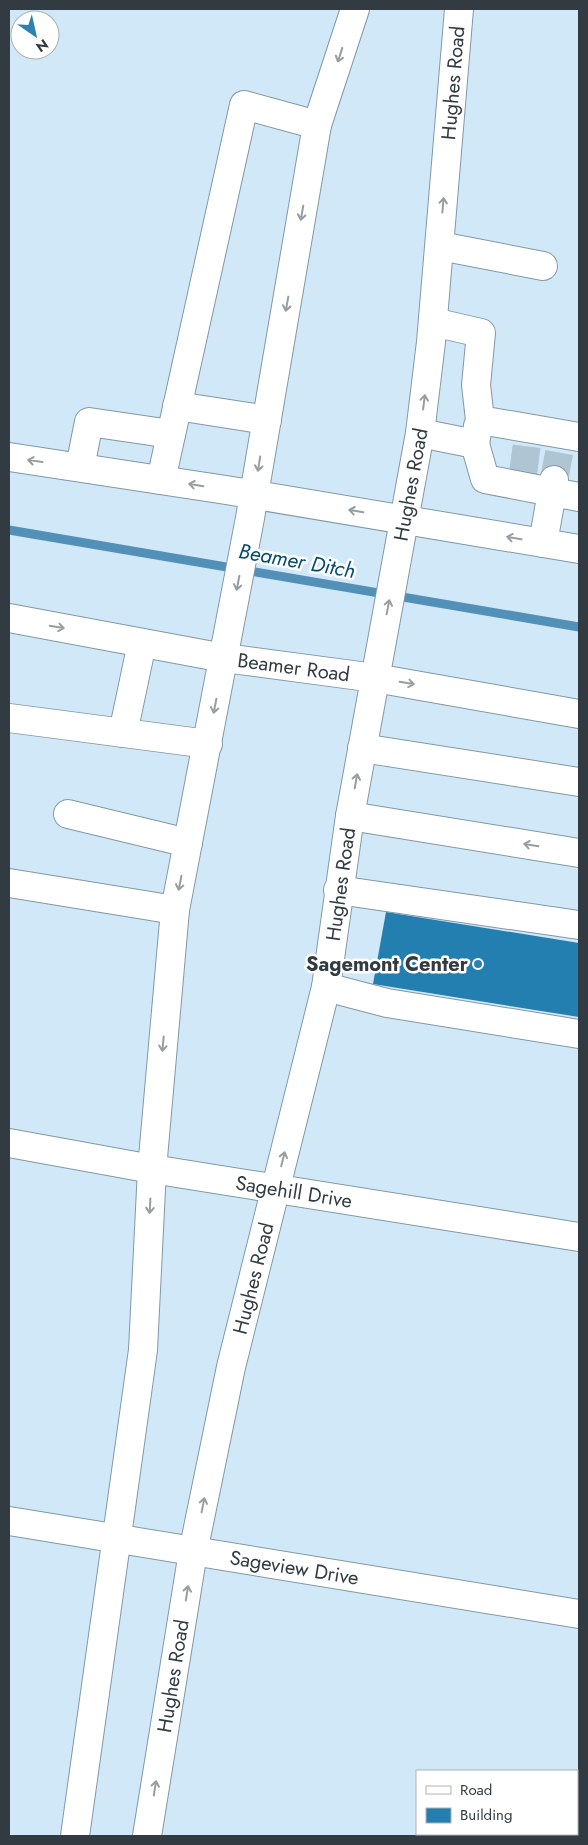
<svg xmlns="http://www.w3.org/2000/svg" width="588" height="1845" viewBox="0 0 588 1845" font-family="Jost,sans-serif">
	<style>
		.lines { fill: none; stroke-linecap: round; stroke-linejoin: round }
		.stream { stroke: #5290b7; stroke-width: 9 }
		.building { fill: #227fb0 }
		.minor-tunnel { stroke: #b0c5d3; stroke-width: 28; stroke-dasharray: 28 14; stroke-linecap: butt }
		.minor-casing { stroke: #8298a7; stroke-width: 30 }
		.major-casing { stroke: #8298a7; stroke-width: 30 }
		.minor { stroke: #fff; stroke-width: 28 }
		.major { stroke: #fff; stroke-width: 28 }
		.oneway { stroke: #989da0 }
		.poi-dot { fill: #2d82b2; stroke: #fff; stroke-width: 2 }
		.labels { text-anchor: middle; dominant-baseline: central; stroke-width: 5; stroke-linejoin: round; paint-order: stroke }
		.street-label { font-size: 20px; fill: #323b41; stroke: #fff }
		.poi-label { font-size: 20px; font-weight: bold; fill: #323b41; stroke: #fff; text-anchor: end }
		.water-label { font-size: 21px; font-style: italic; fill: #044c6e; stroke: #fff }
	</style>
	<rect width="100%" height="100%" fill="#d0e8f8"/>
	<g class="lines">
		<path class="stream" d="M9 530 579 627"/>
	</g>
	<path class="building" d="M386 912 579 943V1017L373 984Z"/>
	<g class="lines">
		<g class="minor-tunnel">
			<path d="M523 474 527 443"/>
			<path d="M554 480 560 448"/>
		</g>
		<g class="minor-casing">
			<g id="minor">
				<path d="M440 246 543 266"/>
				<path d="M433 322 481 333 476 385 480 420 579 437"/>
				<path d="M177 406 267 420"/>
				<path d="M420 433 475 444 478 426"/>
				<path d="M475 444 485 479 552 492 554 480"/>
				<path d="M80 467 89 422 171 434"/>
				<path d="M161 480 244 105 317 125"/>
				<path d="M543 543 552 492 579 497"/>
				<path d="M9 718 208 744"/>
				<path d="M123 733 142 643"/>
				<path d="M362 748 579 782"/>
				<path d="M68 814 188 843"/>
				<path d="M350 816 579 853"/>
				<path d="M9 883 175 910"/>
				<path d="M338 890 579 925"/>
				<path d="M326 987 387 1003 579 1034"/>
				<path id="s1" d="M9 1143 152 1169 579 1237"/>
				<path id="s2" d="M9 1521 579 1614"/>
			</g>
		</g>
		<g class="major-casing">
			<g id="major">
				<path d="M9 457 226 490 579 549"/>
				<path id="s3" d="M9 618 224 658 375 678 579 714"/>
				<path d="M75 1836 143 1350 152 1169 175 910 250 518 317 125 355 9"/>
				<path id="s4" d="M147 1836 193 1552 231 1367 326 987 350 816 420 433 431 342 459 9"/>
			</g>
		</g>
		<use href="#minor" class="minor"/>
		<use href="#major" class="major"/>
	</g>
	<defs><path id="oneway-shaft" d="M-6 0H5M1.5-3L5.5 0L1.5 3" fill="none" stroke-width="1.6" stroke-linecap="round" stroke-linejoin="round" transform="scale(1.25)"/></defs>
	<g class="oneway">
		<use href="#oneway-shaft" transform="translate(340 55) rotate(108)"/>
		<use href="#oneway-shaft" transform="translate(443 205) rotate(-85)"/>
		<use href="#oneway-shaft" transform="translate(302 213) rotate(100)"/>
		<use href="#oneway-shaft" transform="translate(287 304) rotate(100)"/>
		<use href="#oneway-shaft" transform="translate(424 402) rotate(-83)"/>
		<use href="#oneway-shaft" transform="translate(35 461) rotate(-172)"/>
		<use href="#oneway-shaft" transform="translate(259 464) rotate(99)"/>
		<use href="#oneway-shaft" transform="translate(196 485) rotate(-171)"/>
		<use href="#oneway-shaft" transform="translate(356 511) rotate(-171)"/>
		<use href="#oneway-shaft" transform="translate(514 538) rotate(-170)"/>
		<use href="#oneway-shaft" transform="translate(238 583) rotate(101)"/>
		<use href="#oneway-shaft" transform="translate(388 607) rotate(-79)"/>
		<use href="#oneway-shaft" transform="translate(57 627) rotate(10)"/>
		<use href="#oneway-shaft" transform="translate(407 683) rotate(10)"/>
		<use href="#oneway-shaft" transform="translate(215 706) rotate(101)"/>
		<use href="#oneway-shaft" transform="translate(356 781) rotate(-80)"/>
		<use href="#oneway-shaft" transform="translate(531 845) rotate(-171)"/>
		<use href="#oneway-shaft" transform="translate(180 883) rotate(101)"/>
		<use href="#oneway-shaft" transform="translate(163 1044) rotate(95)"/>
		<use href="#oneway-shaft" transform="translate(283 1159) rotate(-76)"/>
		<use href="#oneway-shaft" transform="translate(150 1206) rotate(93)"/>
		<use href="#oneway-shaft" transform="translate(203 1505) rotate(-79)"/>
		<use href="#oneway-shaft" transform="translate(187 1593) rotate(-81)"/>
		<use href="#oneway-shaft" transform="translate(155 1788) rotate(-81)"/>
	</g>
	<circle class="poi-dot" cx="478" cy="964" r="5"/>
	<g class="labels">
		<g class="street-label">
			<text stroke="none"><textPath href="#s4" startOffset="1782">Hughes Road</textPath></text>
			<text stroke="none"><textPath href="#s4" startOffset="1378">Hughes Road</textPath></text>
			<text stroke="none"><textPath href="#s3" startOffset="289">Beamer Road</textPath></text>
			<text stroke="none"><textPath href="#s4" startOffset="972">Hughes Road</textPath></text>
			<text stroke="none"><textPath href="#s1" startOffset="289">Sagehill Drive</textPath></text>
			<text stroke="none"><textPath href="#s4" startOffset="568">Hughes Road</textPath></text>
			<text stroke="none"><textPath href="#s2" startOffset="289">Sageview Drive</textPath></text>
			<text stroke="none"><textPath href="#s4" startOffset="162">Hughes Road</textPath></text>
		</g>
		<g class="poi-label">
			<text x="468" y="964">Sagemont Center</text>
		</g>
		<g class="water-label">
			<text transform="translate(297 561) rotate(10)">Beamer Ditch</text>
		</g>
	</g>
	<rect width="588" height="1845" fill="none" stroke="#323b41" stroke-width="20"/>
	<rect x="416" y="1770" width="162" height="65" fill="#ffffff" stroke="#adb1b3"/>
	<rect x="426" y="1786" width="25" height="8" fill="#ffffff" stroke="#adb1b3"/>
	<text x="460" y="1795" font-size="15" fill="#323b41">Road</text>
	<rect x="426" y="1808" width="25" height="15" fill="#227fb0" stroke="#adb1b3"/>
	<text x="460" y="1820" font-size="15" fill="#323b41">Building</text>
	<g transform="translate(35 35) rotate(146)"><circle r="24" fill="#ffffff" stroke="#adb1b3"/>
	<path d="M0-4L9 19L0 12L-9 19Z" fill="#2d82b2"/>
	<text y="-8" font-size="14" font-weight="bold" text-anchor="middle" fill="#323b41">N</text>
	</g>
</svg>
